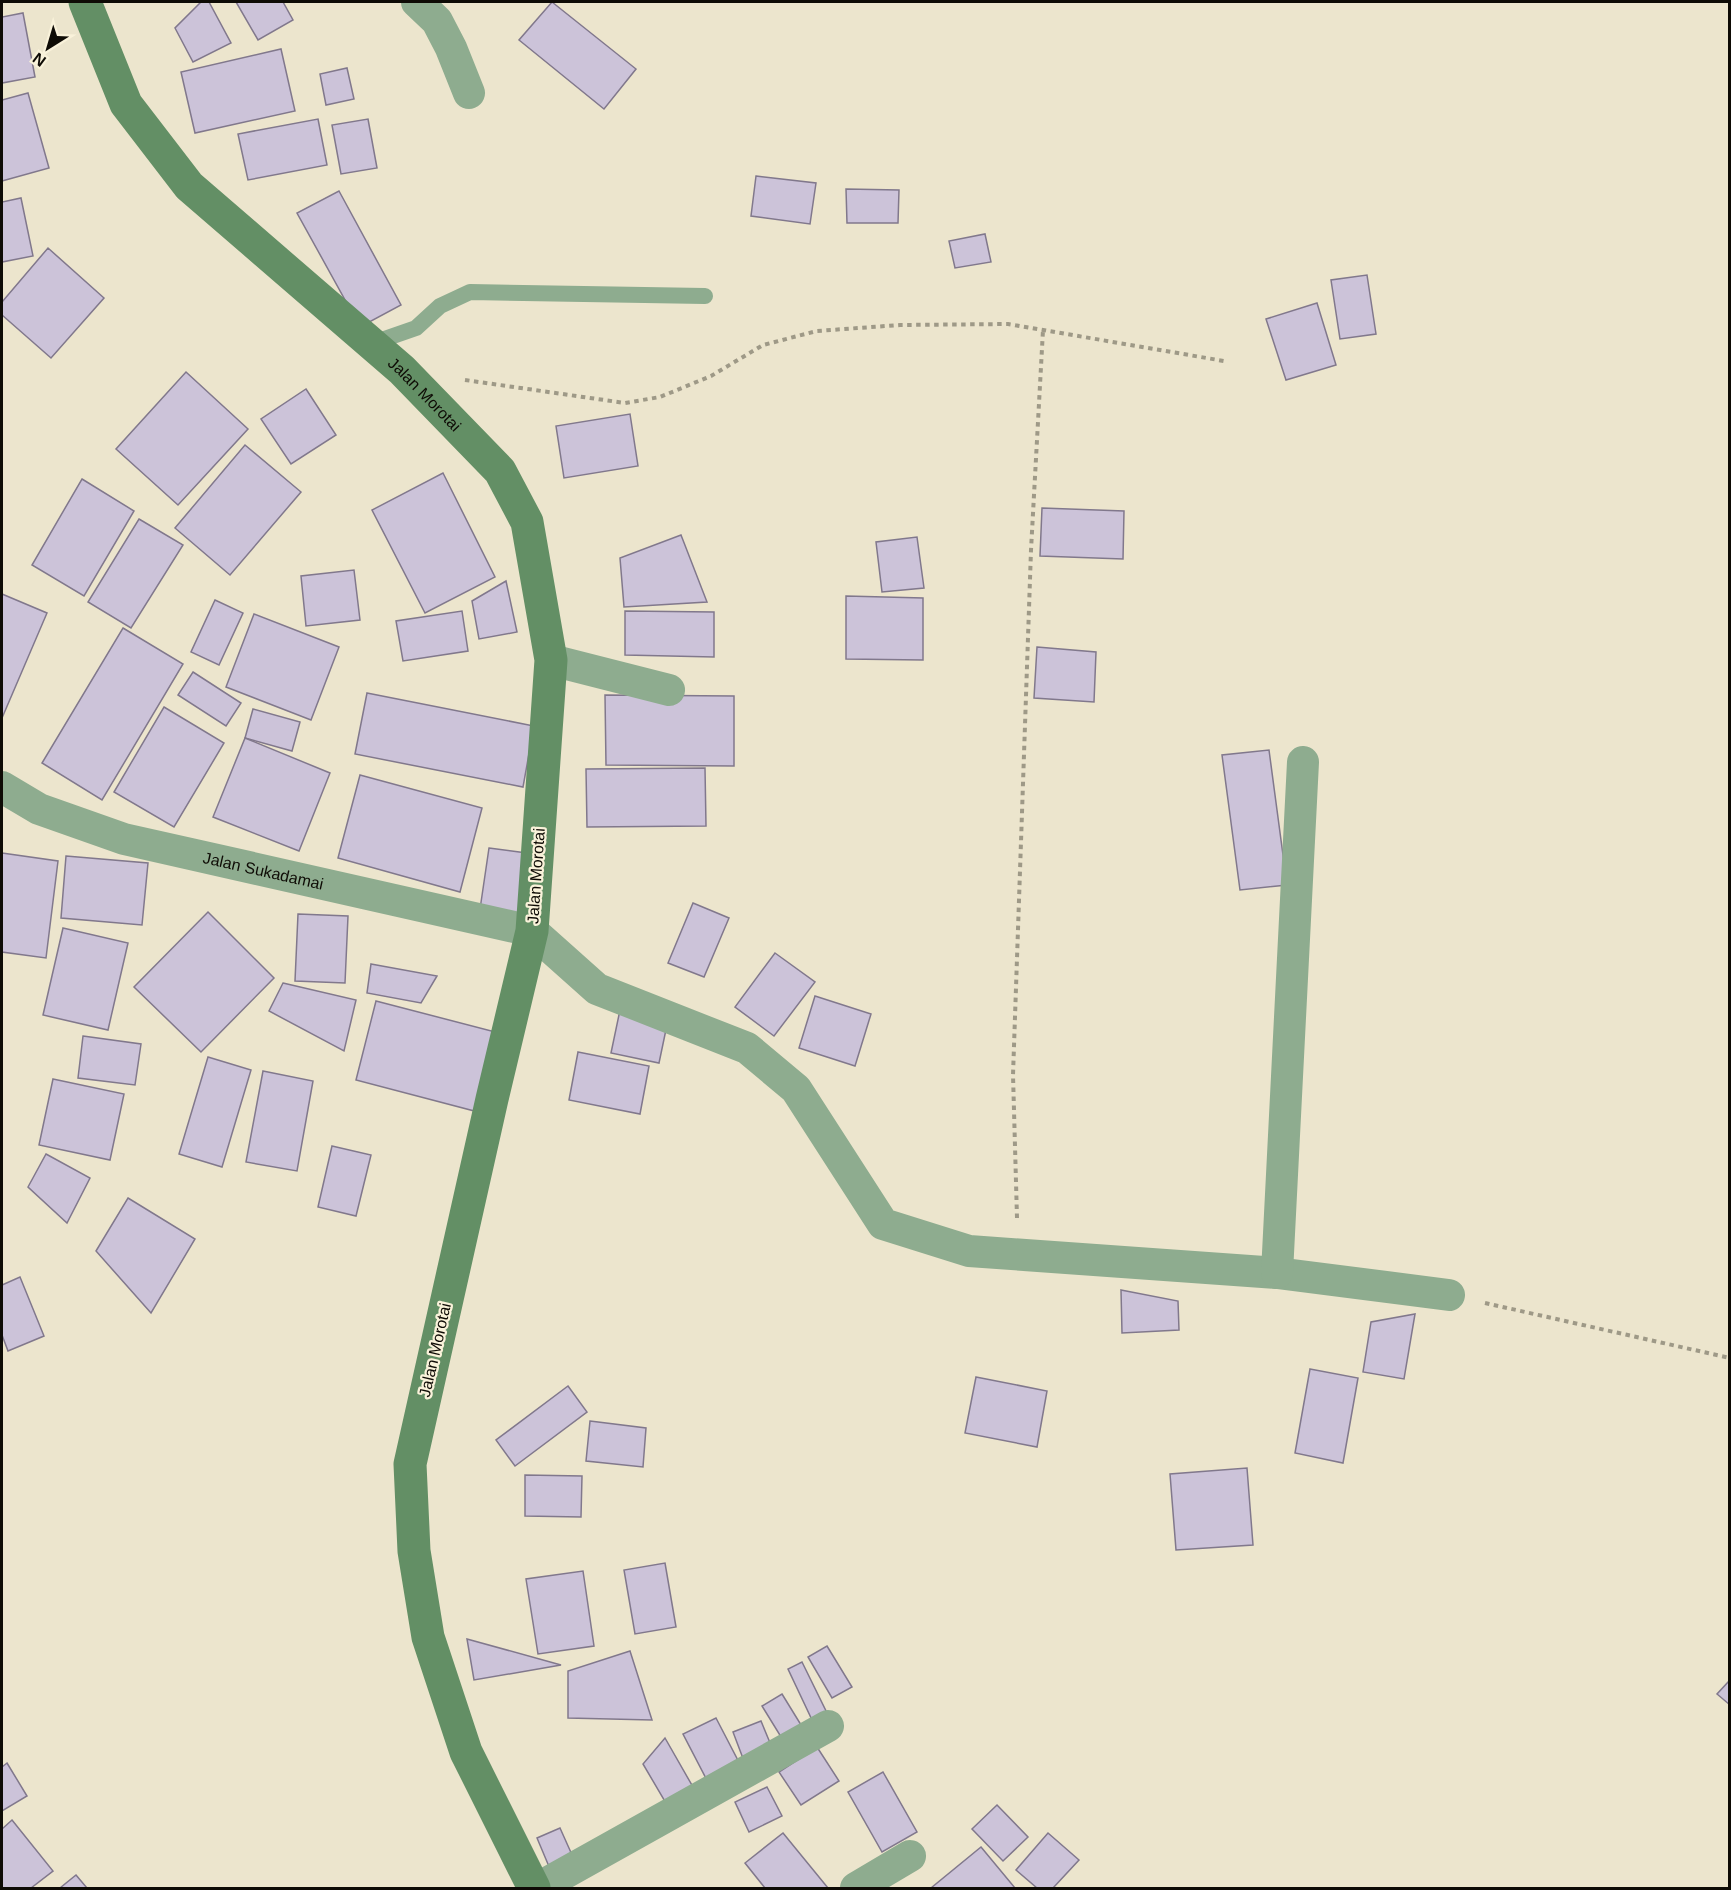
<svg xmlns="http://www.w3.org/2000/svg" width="1731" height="1890" viewBox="0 0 1731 1890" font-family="Arial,sans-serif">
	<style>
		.building { fill: #ccc3d9; stroke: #81788c; stroke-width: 1.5 }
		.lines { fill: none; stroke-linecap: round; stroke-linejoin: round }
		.path { stroke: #9e9987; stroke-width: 4; stroke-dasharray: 4.5 4.5; stroke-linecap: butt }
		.lane { stroke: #8eac8f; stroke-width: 16 }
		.street { stroke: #8eac8f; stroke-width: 32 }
		.secondary { stroke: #638f65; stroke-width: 33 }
		.labels { text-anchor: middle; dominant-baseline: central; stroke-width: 4.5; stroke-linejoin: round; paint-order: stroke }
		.street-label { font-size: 16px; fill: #0e0b05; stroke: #f9f2da }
	</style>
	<rect width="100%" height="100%" fill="#ece5cd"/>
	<g class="building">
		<path d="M201 2H209L231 43 193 62 175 28Z"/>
		<path d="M236 2H283L293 20 258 40Z"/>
		<path d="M552 2 636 69 604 109 519 40Z"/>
		<path d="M23 13 35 77 2 83V17Z"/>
		<path d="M281 49 295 111 195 133 181 72Z"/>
		<path d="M347 68 354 99 326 105 320 74Z"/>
		<path d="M28 93 49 168 2 181V100Z"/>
		<path d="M318 119 327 165 248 180 238 134Z"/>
		<path d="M368 119 377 168 341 174 332 125Z"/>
		<path d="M756 176 816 183 810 224 751 216Z"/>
		<path d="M846 189 899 190 898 223H847Z"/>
		<path d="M339 191 401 305 360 327 297 213Z"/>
		<path d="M21 198 33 256 2 262V202Z"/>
		<path d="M985 234 991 262 955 268 949 241Z"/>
		<path d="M48 248 104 298 51 358 2 315V302Z"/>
		<path d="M1367 275 1376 334 1340 339 1331 280Z"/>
		<path d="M1317 303 1336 365 1286 380 1266 319Z"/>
		<path d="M186 372 248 429 178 505 116 449Z"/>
		<path d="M306 389 336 435 291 464 261 419Z"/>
		<path d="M630 414 638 466 564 478 556 426Z"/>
		<path d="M245 445 301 492 230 575 175 528Z"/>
		<path d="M443 473 495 577 425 613 372 510Z"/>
		<path d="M82 479 134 511 84 596 32 565Z"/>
		<path d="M1042 508 1124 511 1123 559 1040 556Z"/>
		<path d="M139 519 183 545 131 628 88 602Z"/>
		<path d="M681 535 707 602 624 607 620 558Z"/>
		<path d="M917 537 924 588 882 592 876 542Z"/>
		<path d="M354 570 360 620 306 626 301 576Z"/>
		<path d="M506 581 517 632 479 639 472 601Z"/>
		<path d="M2 594 47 613 2 718Z"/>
		<path d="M846 596 923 598V660L846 659Z"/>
		<path d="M215 600 243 613 219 665 191 652Z"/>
		<path d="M462 611 468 651 403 661 396 621Z"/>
		<path d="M625 611 714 612V657L625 655Z"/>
		<path d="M254 614 339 647 311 720 226 687Z"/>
		<path d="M123 628 183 664 102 800 42 763Z"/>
		<path d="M1037 647 1096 652 1094 702 1034 698Z"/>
		<path d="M193 672 241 703 226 726 178 695Z"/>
		<path d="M367 693 534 726 523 787 355 754Z"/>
		<path d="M605 695 734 696V766L606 765Z"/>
		<path d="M164 707 224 743 174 827 114 792Z"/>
		<path d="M253 709 300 722 292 751 245 738Z"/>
		<path d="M245 738 330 773 299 851 213 817Z"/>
		<path d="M1269 750 1287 885 1240 890 1222 755Z"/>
		<path d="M705 768 706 826 587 827 586 769Z"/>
		<path d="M360 775 482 808 460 892 338 858Z"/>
		<path d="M489 848 534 854 525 922 479 916Z"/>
		<path d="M2 853 58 861 46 958 2 952Z"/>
		<path d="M66 856 148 863 142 925 61 918Z"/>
		<path d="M693 903 729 918 704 977 668 963Z"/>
		<path d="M208 912 274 978 201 1052 134 987Z"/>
		<path d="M298 914 348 916 345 983 295 981Z"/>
		<path d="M63 928 128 943 108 1030 43 1015Z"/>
		<path d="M775 953 815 982 774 1036 735 1007Z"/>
		<path d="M371 964 437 976 421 1003 367 993Z"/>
		<path d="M283 983 356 1000 344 1051 269 1011Z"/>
		<path d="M815 996 871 1014 855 1066 799 1048Z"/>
		<path d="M376 1001 503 1034 482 1113 356 1080Z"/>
		<path d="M620 1010 668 1020 659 1063 611 1053Z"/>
		<path d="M83 1036 141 1044 135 1085 78 1078Z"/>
		<path d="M578 1052 649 1066 640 1114 569 1100Z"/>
		<path d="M208 1057 251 1070 222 1167 179 1154Z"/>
		<path d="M263 1071 313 1081 297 1171 246 1162Z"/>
		<path d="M53 1079 124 1094 110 1160 39 1145Z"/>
		<path d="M332 1146 371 1155 356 1216 318 1207Z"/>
		<path d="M46 1154 90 1178 67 1223 28 1187Z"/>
		<path d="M128 1198 195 1239 151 1313 96 1251Z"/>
		<path d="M20 1277 44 1336 8 1351 2 1335V1285Z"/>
		<path d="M1121 1290 1178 1301 1179 1330 1122 1333Z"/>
		<path d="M1415 1314 1404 1379 1363 1372 1371 1322Z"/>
		<path d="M1310 1369 1358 1378 1343 1463 1295 1453Z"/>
		<path d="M976 1377 1047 1391 1037 1447 965 1433Z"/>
		<path d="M568 1386 587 1412 515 1466 496 1440Z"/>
		<path d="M590 1421 646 1428 643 1467 586 1461Z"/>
		<path d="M1247 1468 1253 1545 1176 1550 1170 1474Z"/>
		<path d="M525 1475 582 1476 581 1517 525 1516Z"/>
		<path d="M665 1563 676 1627 635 1634 624 1570Z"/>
		<path d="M583 1571 594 1646 538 1654 526 1579Z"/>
		<path d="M467 1639 561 1665 474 1680Z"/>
		<path d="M827 1646 852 1687 832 1698 808 1657Z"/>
		<path d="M630 1651 652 1720 568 1718V1671Z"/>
		<path d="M802 1662 828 1715 813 1722 788 1669Z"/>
		<path d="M1730 1680V1705L1717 1694Z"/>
		<path d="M782 1694 806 1733 786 1745 762 1706Z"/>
		<path d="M716 1718 744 1772 711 1788 683 1734Z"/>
		<path d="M761 1721 773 1750 744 1761 733 1732Z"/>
		<path d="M665 1738 697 1794 670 1810 643 1764Z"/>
		<path d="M817 1747 839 1781 801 1805 779 1772Z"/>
		<path d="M7 1763 27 1796 2 1811V1767Z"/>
		<path d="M883 1772 917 1832 882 1852 848 1792Z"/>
		<path d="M767 1787 782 1816 749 1832 735 1802Z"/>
		<path d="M997 1805 1028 1837 1003 1861 972 1829Z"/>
		<path d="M12 1820 53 1871 31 1888H2V1829Z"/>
		<path d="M560 1828 577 1866 553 1876 537 1838Z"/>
		<path d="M783 1833 828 1888H765L745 1863Z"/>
		<path d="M1048 1833 1079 1860 1053 1888H1037L1016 1870Z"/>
		<path d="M981 1847 1015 1888H931Z"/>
		<path d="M76 1875 87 1888H60Z"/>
	</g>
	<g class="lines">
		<g class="path">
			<path d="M465 380 625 403 660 397 711 376 763 345 817 331 900 325 1008 324 1224 361"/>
			<path d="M1017 1218 1013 1075 1031 550 1043 330"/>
			<path d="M1485 1303 1730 1358"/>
		</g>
		<path class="lane" d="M370 344 416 328 440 306 470 292 705 296"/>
		<g class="street">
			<path d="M417 2 437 21 451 48 469 93"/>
			<path d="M551 660 669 690"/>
			<path id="s1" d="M2 787 39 809 124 839 532 931 597 989 747 1048 796 1089 883 1224 969 1251 1277 1273 1449 1295"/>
			<path d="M1277 1273 1303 762"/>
			<path d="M538 1888 828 1726"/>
			<path d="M856 1888 910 1856"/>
		</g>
		<path class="secondary" id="s2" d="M85 2 126 104 189 186 402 370 500 471 527 522 551 660 532 931 492 1099 410 1464 414 1551 428 1637 466 1752 534 1888"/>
	</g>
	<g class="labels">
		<g class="street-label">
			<text stroke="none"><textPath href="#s2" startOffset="528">Jalan Morotai</textPath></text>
			<text stroke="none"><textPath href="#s1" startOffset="276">Jalan Sukadamai</textPath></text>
			<text transform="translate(536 876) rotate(-86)">Jalan Morotai</text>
			<text transform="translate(435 1350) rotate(-77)">Jalan Morotai</text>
		</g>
	</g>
	<rect width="1731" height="1890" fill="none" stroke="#0e0b05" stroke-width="6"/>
	<g transform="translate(48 48) rotate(217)" stroke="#f9f2da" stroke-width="4.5" paint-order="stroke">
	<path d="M0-4.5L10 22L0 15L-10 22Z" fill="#0e0b05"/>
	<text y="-9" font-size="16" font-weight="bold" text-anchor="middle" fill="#0e0b05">N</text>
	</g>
</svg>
